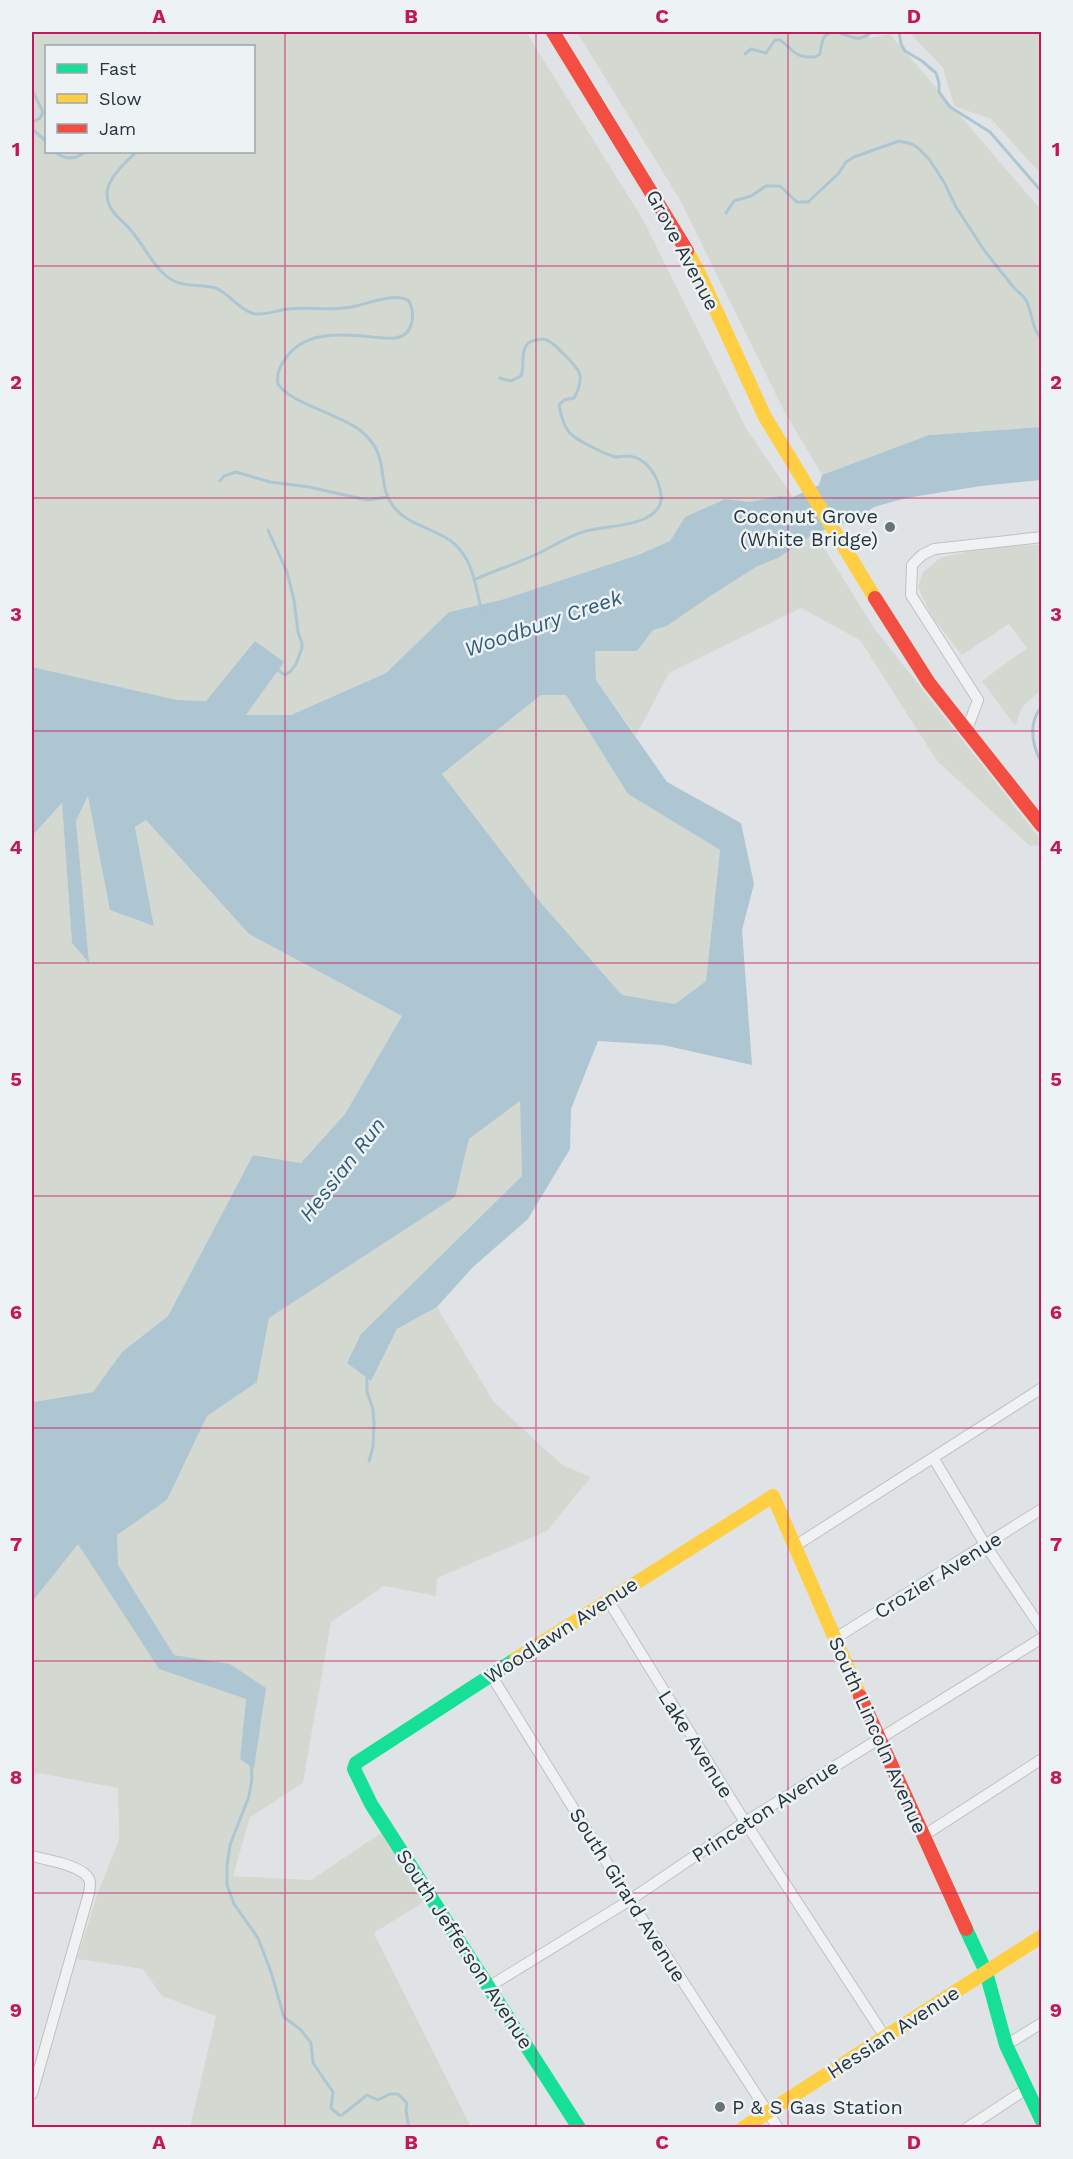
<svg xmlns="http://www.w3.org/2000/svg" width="1073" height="2159" viewBox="0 0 1073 2159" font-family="'Work Sans',sans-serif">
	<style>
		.green { fill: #d3d9d1; fill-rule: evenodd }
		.water { fill: #aec6d1; fill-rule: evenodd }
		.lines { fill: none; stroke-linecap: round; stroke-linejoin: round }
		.stream { stroke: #aec6d1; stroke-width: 3 }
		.street-casing { stroke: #bec1c4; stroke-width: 12 }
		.street { stroke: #f0f1f2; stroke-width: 10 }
		.fast { stroke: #16e098; stroke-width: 14 }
		.slow { stroke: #ffcf43; stroke-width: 14 }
		.jam { stroke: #f24e42; stroke-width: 14 }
		.grid { fill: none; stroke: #c2185b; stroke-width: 1.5; stroke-opacity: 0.55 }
		.poi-dot { fill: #687279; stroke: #edf2f5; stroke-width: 2 }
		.labels { text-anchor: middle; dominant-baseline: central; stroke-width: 5; stroke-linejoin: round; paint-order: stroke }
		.street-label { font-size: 20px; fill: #27353e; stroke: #edf2f5 }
		.poi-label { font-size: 20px; fill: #27353e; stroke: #edf2f5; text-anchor: end }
		.water-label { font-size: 21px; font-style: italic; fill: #315d72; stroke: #edf2f5 }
		.neatline { fill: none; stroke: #c2185b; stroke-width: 2 }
		.grid-label { font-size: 20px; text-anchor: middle; font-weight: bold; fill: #c2185b }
	</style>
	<rect width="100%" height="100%" fill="#e0e3e6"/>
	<g class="green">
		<path d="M32 32H526L644 221 747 430 793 497 780 496 750 502 725 499 685 517 670 541 638 555 501 600 449 612 386 673 291 715 246 716 207 701 177 700 32 667ZM46 46H254V152H46Z"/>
		<path d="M577 32H871L869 38 890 34 1041 210V427L929 435 822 475 783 409 680 200Z"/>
		<path d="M909 32H1041V174L991 119 954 106 943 68Z"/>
		<path d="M815 533 874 628 1041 840V845L1030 846 937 761 860 640 801 608 669 673 636 736 596 680 594 650 637 651 653 630 667 626 709 597 756 567 778 558Z"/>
		<path d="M1041 545V690L1023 706 1015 726 982 681 1027 648 1009 624 962 655 932 617 918 587 923 572 940 558 982 548Z"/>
		<path d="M541 695H566L628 794 720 850 706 981 675 1004 622 995 541 903 442 774Z"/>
		<path d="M89 795 154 925 135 826 146 820 249 934 402 1016 345 1114 301 1163 253 1155 168 1316 122 1352 93 1392 34 1402 32 1407V836L62 803 72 943 88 962 76 821Z"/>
		<path d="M520 1101 522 1176 361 1334 371 1381 397 1329 437 1307 494 1402 562 1465 591 1477 547 1531 437 1578 436 1596 384 1586 331 1622 303 1783 250 1817 233 1876 311 1880 387 1829 435 1895 374 1933 471 2127H190L216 2016 162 1996 143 1969 77 1959 96 1898 119 1839 118 1788 38 1773 32 1776V1602L78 1543 159 1669 246 1699 240 1759 254 1768 266 1688 230 1664 174 1655 117 1565 116 1535 167 1500 207 1416 257 1382 269 1318 455 1197 469 1139Z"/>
	</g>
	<path class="water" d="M1041 427V480L981 486 906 498 874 507 857 519 815 533 778 558 756 567 709 597 667 626 653 630 637 651H595L596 680 667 782 741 823 754 884 742 930 752 1065 663 1045 598 1041 571 1109 570 1149 528 1219 473 1267 437 1307 397 1329 371 1381 347 1363 361 1334 522 1176 520 1101 469 1139 455 1197 269 1318 257 1382 207 1416 167 1500 117 1535 118 1565 174 1655 230 1664 266 1688 254 1769 240 1759 246 1699 159 1669 78 1544 32 1602V1407L34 1402 93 1392 122 1352 168 1316 253 1155 301 1163 345 1114 402 1016 249 934 146 820 135 827 154 926 110 910 88 796 76 821 89 963 72 943 62 803 32 836V667L177 700 206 701 255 641 284 662 246 715H291L386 673 449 612 501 600 638 555 670 541 685 517 725 499 750 502 780 496 793 497 819 485 822 475 929 435ZM541 695H566L628 794 720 850 706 981 675 1004 622 995 541 903 442 774Z"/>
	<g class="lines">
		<g class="stream">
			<path d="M837 32C854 37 856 43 872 32"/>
			<path d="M899 32 901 44 905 51 922 61 936 73 939 83V92L950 107 990 132 1042 192"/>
			<path d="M745 54 751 49 766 53 775 40H780C794 50 794 58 815 57L820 54C822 44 821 33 834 32"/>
			<path d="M32 90 43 112 40 118 33 122V130L46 141"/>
			<path d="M55 152C65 160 75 160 85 152"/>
			<path d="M136 152C113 174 91 195 123 222 142 238 152 270 174 281 187 288 204 283 218 289 231 296 242 312 256 314 266 315 278 310 288 309 311 306 333 312 356 306 370 303 396 292 409 301 416 315 413 336 395 338 387 339 380 337 372 337 343 334 308 331 289 354 281 364 276 372 278 384 288 402 341 415 361 431 392 456 375 482 393 506 409 528 445 529 461 551 474 567 476 589 481 608"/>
			<path d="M726 213 734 201 751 196 766 186H780L797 202H808L838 174 846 162 854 157 899 141 912 144 918 148 929 159 944 182 956 207 984 250 1014 288 1024 297 1028 304 1035 329 1042 340"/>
			<path d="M220 481 224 476 236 472 270 482 309 487 367 500 388 497"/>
			<path d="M268 530 287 572 294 600 298 632 302 643V648L296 664 291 671 285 675 276 669"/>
			<path d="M474 580C495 570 516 564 537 554 554 546 568 536 586 531 605 526 626 527 644 519 654 514 663 506 661 495 659 478 647 457 628 456 624 456 619 457 615 457 608 455 600 451 594 448 570 436 564 433 559 405L564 400 574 398C578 391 581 382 580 375 579 368 554 343 547 340 541 338 534 340 528 343 520 352 525 365 521 376L511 381 500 378"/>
			<path d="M1042 706C1027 724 1032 745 1042 764"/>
			<path d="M367 1375V1392L373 1409 374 1424 373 1447 369 1461"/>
			<path d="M251 1765 252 1779 249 1796 230 1845 227 1865V1885L234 1904 258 1938 271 1972 284 2017 301 2030 311 2043 313 2063 333 2092 331 2108 339 2115H342L367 2095 378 2100 390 2094H398L407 2103 406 2110 409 2128"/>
		</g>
		<g class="street-casing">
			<g id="street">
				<path d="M966 732 978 700 911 595 912 565 922 555 934 549 1042 537"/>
				<path d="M934 1459 986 1546 1042 1629"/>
				<path d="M795 1546 1042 1388"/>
				<path d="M608 1600 745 1822 885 2037"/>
				<path d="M834 1639 1042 1509"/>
				<path d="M491 1675 630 1900 778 2128"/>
				<path d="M923 1836 1042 1759"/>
				<path d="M32 1856C46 1860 82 1865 89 1879 91 1883 90 1888 89 1893L32 2094"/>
				<path d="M490 1986 630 1900 745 1822 1042 1638"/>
				<path d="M1006 2045 1042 2023"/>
				<path d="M967 2128 1025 2090"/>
			</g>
		</g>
		<use href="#street" class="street"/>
		<g class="fast">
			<path d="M516 1659 356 1763 354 1769 371 1804 579 2128"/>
			<path d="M966 1929 986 1972 1006 2045 1042 2121"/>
		</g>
		<g class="slow">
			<path d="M687 251 698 271 765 417 875 598"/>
			<path d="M516 1659 773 1496 860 1696"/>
			<path d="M743 2128 1042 1936"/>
		</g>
		<g class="jam">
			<path d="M553 32 687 251"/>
			<path d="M875 598 929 683 1042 826"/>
			<path d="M860 1696 966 1929"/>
		</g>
	</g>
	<path class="grid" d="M285 32V2128M536 32V2128M788 32V2128M32 266H1042M32 498H1042M32 731H1042M32 963H1042M32 1196H1042M32 1428H1042M32 1661H1042M32 1893H1042"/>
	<g class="poi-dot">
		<circle cx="890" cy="527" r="6"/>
		<circle cx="720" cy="2107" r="6"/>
	</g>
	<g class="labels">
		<g class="street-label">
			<text transform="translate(683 250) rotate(62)">Grove Avenue</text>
			<text transform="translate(938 1575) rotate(-32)">Crozier Avenue</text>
			<text transform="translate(561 1630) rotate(-33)">Woodlawn Avenue</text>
			<text transform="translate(878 1735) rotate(66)">South Lincoln Avenue</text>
			<text transform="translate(696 1744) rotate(58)">Lake Avenue</text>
			<text transform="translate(765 1811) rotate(-33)">Princeton Avenue</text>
			<text transform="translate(628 1895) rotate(58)">South Girard Avenue</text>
			<text transform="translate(465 1949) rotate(57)">South Jefferson Avenue</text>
			<text transform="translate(893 2032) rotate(-33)">Hessian Avenue</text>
		</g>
		<g class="poi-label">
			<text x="878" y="516">Coconut Grove<tspan x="878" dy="23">(White Bridge)</tspan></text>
			<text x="732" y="2107" text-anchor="start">P &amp; S Gas Station</text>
		</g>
		<g class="water-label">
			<text transform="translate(543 623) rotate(-19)">Woodbury Creek</text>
			<text transform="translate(342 1169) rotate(-52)">Hessian Run</text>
		</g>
	</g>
	<rect width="1073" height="2159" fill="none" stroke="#edf2f5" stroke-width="66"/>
	<rect x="45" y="45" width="210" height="108" fill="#edf2f5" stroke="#9ea6ac" stroke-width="1.5"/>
	<rect x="57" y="64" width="30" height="9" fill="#16e098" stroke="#9ea6ac" stroke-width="1.5"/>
	<text x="99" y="75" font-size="18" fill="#27353e">Fast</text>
	<rect x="57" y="94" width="30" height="9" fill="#ffcf43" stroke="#9ea6ac" stroke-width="1.5"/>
	<text x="99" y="105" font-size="18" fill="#27353e">Slow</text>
	<rect x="57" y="124" width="30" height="9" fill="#f24e42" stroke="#9ea6ac" stroke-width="1.5"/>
	<text x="99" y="135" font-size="18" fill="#27353e">Jam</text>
	<rect x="33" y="33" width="1007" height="2093" class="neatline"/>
	<g class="grid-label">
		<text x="159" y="23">A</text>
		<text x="411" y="23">B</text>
		<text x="662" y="23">C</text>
		<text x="914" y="23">D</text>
		<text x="16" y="156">1</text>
		<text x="1056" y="156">1</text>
		<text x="16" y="389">2</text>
		<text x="1056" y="389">2</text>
		<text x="16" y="621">3</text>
		<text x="1056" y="621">3</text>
		<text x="16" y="854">4</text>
		<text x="1056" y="854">4</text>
		<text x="16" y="1086">5</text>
		<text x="1056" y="1086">5</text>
		<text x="16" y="1319">6</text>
		<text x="1056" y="1319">6</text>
		<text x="16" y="1551">7</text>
		<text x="1056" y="1551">7</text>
		<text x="16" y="1784">8</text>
		<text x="1056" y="1784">8</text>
		<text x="16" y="2017">9</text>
		<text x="1056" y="2017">9</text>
		<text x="159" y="2149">A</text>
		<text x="411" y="2149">B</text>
		<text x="662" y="2149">C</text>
		<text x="914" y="2149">D</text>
	</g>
</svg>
